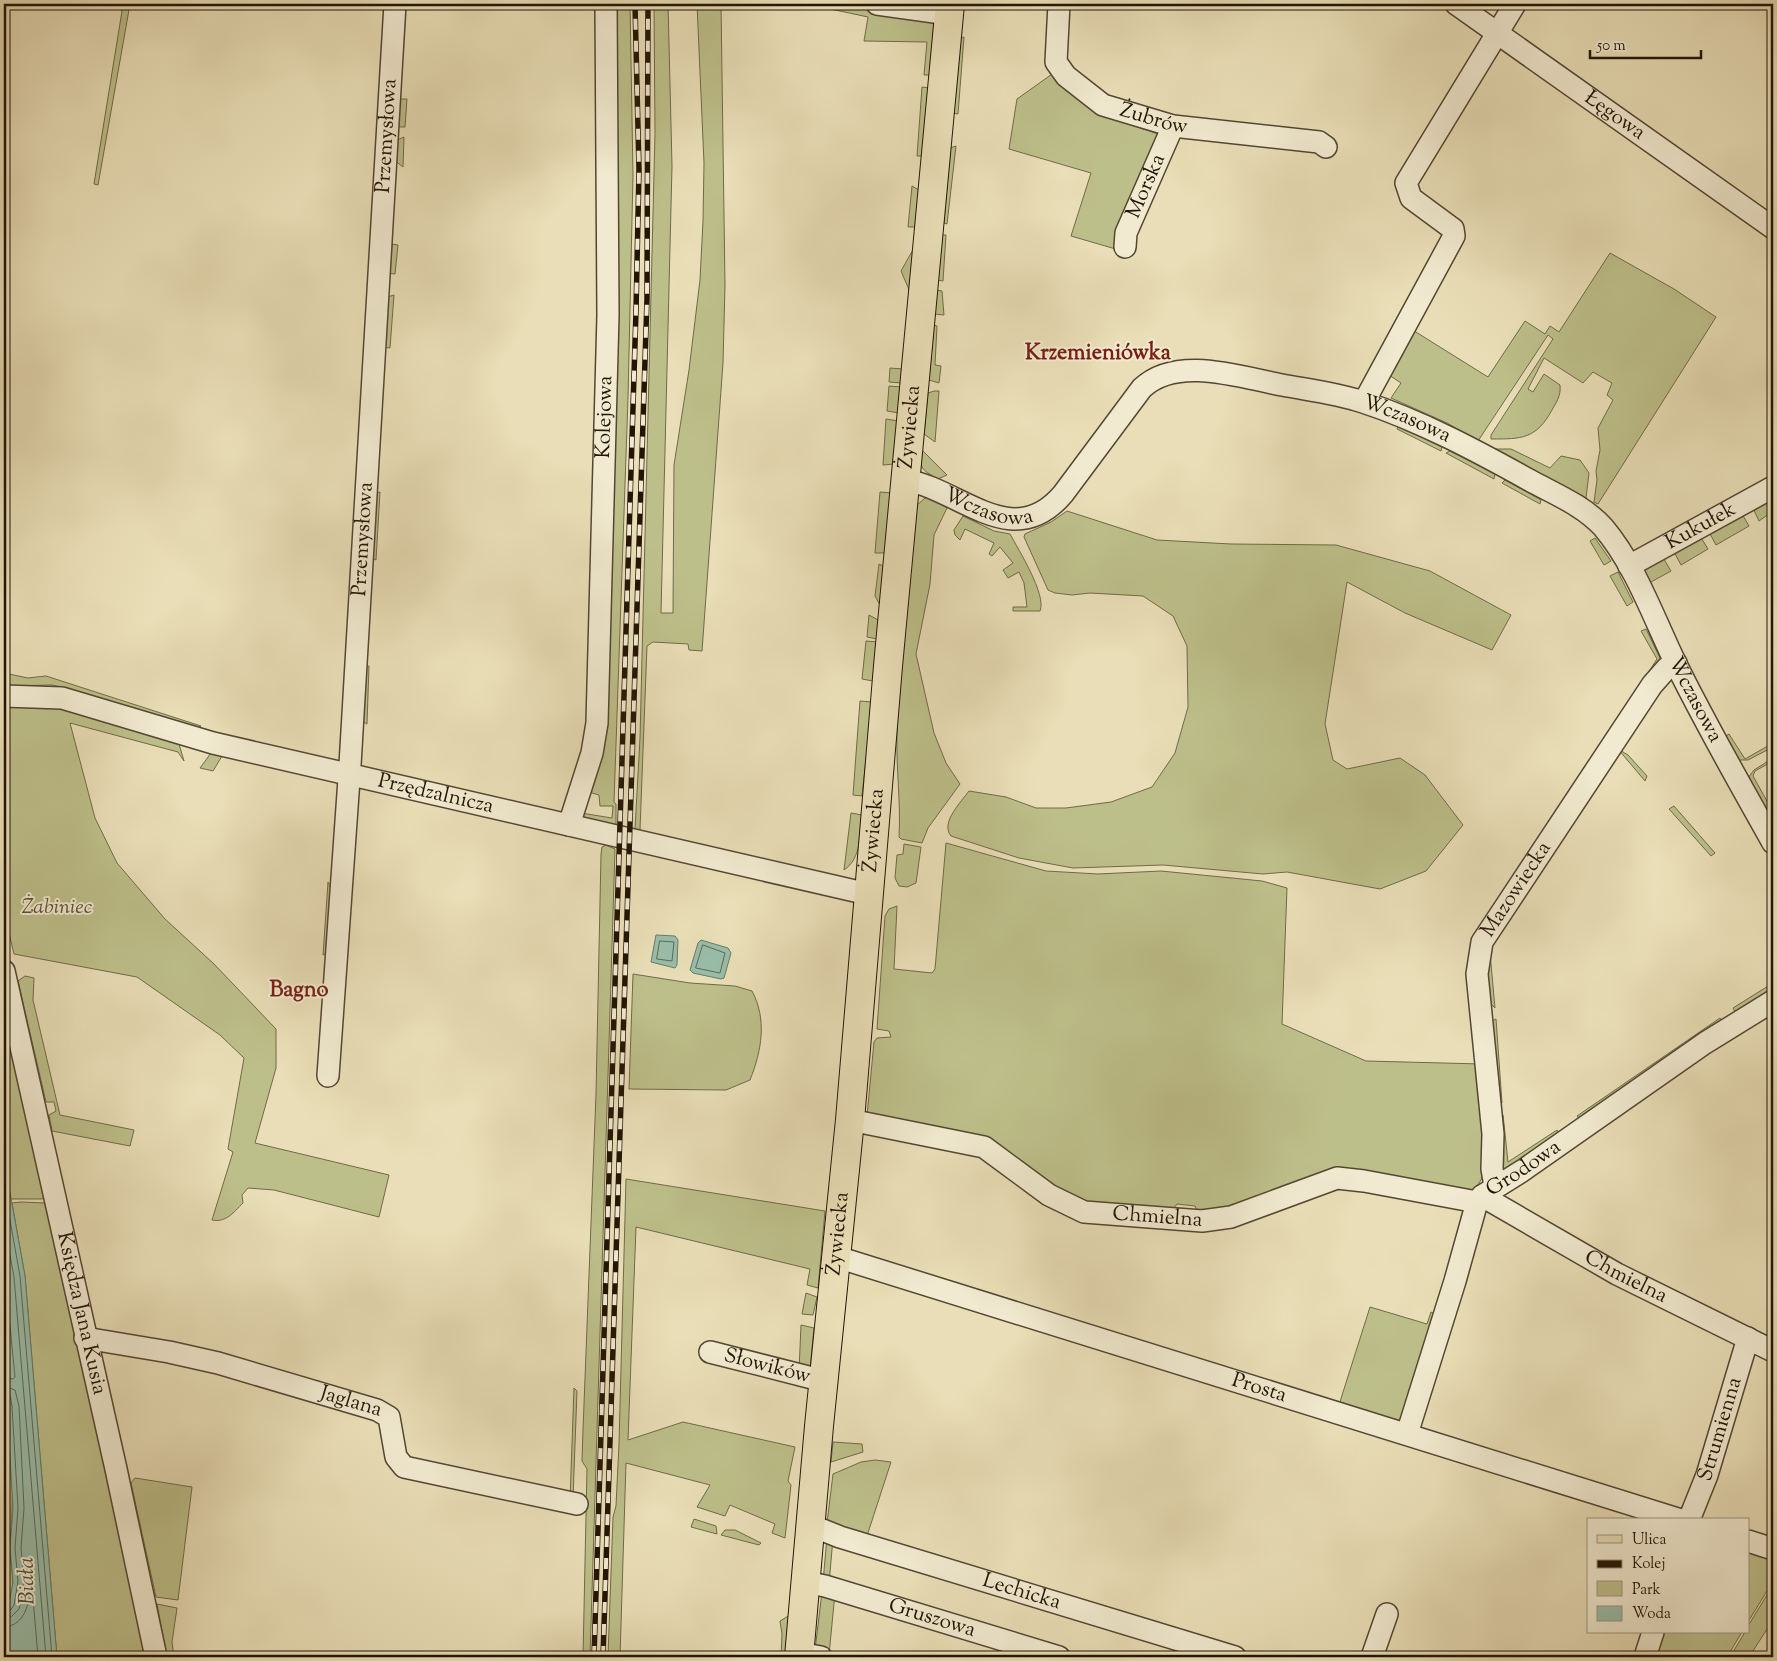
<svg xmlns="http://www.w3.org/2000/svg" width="1777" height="1661" viewBox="0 0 1777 1661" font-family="'Sorts Mill Goudy',serif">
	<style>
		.green { fill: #bdbf8a; stroke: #706a48 }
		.water { fill: #99bda9; stroke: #697a67 }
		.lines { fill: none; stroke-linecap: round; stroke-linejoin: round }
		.shore { stroke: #5e6957; stroke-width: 1 }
		.minor-casing { stroke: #544732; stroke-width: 24 }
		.major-casing { stroke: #221505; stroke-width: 30 }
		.minor { stroke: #f1ead0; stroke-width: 21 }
		.major { stroke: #e9deb7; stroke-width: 28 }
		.rail-casing { stroke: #221505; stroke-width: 5.5 }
		.rail { stroke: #f1ead0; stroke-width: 4; stroke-dasharray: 11; stroke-linecap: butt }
		.labels { text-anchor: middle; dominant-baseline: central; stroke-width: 4; stroke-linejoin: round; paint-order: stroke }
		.street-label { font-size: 21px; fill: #221505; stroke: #f1ead0 }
		.park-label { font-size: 21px; font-style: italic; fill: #585034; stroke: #f1ead0 }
		.neighbourhood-label { font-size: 22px; font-weight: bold; fill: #7a1f14; stroke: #f1ead0 }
		.water-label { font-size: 22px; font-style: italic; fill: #4c503e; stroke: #f1ead0 }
	</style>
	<rect width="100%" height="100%" fill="#e9deb7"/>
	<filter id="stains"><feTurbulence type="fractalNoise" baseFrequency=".004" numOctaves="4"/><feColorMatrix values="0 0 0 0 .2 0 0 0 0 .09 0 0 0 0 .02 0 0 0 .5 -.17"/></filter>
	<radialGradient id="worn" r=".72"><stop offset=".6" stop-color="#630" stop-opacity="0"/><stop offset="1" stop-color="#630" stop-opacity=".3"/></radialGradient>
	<g class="green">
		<path d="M100 4H130L98 185 94 184 122 11 117 7Z"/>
		<path d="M610 4H630L633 175 628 398 614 802 616 804V825L582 817 581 813 612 818 613 806H600L599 795 585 791Z"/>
		<path d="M654 4H668L672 166 661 613H673L674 465 689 370 700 280 703 221 704 163 697 4H721L725 285 723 363 702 651 689 650 688 644 653 642 647 646 640 830 635 829 640 738 655 133Z"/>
		<path d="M807 4H852L932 17 934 21 930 75H924L927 42 864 41 868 17Z"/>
		<path d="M964 37 958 114 952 113 959 38Z"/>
		<path d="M1055 72 1133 122 1132 125 1158 134 1119 250 1071 236 1091 173 1009 149 1017 99Z"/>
		<path d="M922 87 929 88 923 156H917Z"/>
		<path d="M400 99H407L405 127H396L397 103Z"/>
		<path d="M404 137 403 167 394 160 395 141Z"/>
		<path d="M956 146 947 224 944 223 950 148Z"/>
		<path d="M912 186 919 190 917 227H908Z"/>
		<path d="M941 235H946L943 281 937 280Z"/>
		<path d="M392 244 398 245 395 274 386 273C387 262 392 255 392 244Z"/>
		<path d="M914 248 910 292 901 271Z"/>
		<path d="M1610 253 1674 289 1716 317 1598 504 1594 502 1597 480 1596 471 1600 450 1598 428 1613 400 1607 395 1612 383 1593 372 1583 383 1544 358 1528 389 1533 392 1544 374 1560 385C1561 396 1557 401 1552 410 1536 439 1522 439 1491 439V435L1553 339 1548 335 1478 441 1447 423 1391 398 1401 383 1389 375 1411 329 1488 377 1525 321 1545 334 1550 326 1559 332Z"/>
		<path d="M936 290 942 291 944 315 934 314Z"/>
		<path d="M394 295 390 348 382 347 384 298Z"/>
		<path d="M934 325 937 326 935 365 941 366 939 383 929 380Z"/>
		<path d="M890 368 903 369 902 383 889 382Z"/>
		<path d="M889 386 902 387 899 413 887 411Z"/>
		<path d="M934 391H939L935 442 924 434 928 393Z"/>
		<path d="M886 419 899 421 894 464 883 465Z"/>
		<path d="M1398 427 1442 447 1441 451 1397 429Z"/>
		<path d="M1494 449H1511L1550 468 1561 456 1580 460 1589 473 1586 498Z"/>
		<path d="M922 450 947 475 938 479C921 469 919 469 922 450Z"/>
		<path d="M1450 451 1495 474 1494 479 1446 453Z"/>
		<path d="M1505 480 1541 500 1540 504 1502 483Z"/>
		<path d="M380 492 376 560 372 558 376 493Z"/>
		<path d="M880 492 892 493 887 550 883 553H875Z"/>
		<path d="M1773 497V511L1759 521 1753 508Z"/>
		<path d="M925 498H930L947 508 934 535 930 584 916 654 934 733 946 763 960 784 928 828 922 843 901 839 899 837C901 802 896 769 897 734 899 660 908 585 915 511L917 505Z"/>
		<path d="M1067 511 1157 540 1231 544 1336 545 1430 571 1511 615 1492 650 1405 613 1347 582 1325 724 1333 760 1347 769 1400 758 1425 775 1463 825 1426 871 1380 889 1287 872 1263 874 1163 865 1073 868 1019 858 951 836C940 823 961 802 969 791L1006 797 1036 808H1066L1111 802 1152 787 1175 753 1188 707 1187 646 1173 616 1143 596 1090 593 1072 595 1055 593 1048 590 1024 537 1025 534 1051 522Z"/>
		<path d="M1742 514 1749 526 1716 545 1709 532Z"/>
		<path d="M963 516 994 531 1010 534C1018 549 1047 595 1040 611H1013V607H1027L1024 583 1019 572 1008 578 1003 570 1013 563 1000 547 992 556 989 554 994 543 965 529 960 540 955 535 954 530Z"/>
		<path d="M1700 536 1708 549 1681 565 1673 550Z"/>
		<path d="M1595 538 1611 561 1604 565 1590 541Z"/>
		<path d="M1662 556 1671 571 1651 582 1652 589 1642 568Z"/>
		<path d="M879 564 885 567 881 607 875 596Z"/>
		<path d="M1618 572 1633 602 1627 606 1610 576Z"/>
		<path d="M869 615 880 621 877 639 867 637Z"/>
		<path d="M1646 629 1660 658 1643 690 1633 696 1657 659 1641 631Z"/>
		<path d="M866 641 878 642 873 681 862 679Z"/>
		<path d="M364 666H369L367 724 359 719Z"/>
		<path d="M4 673 28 678 46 676 201 726 198 728 70 689 52 685 4 686Z"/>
		<path d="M860 701 872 702 862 796 853 795Z"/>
		<path d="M4 706H46L74 711 179 744 184 761 178 752 70 723 95 818 117 863 165 919 214 964 276 1029V1068L255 1143 389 1175 379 1217 274 1190 248 1188 242 1195 243 1203C234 1212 226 1223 212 1220L233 1152 228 1149 244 1058 220 1035 137 977 14 954 4 912Z"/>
		<path d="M1729 734 1745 759 1773 743V747L1748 760H1739L1726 736Z"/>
		<path d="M1618 749 1628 755 1647 776 1645 781Z"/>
		<path d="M211 753 222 756 213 771 200 768Z"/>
		<path d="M1773 758V761L1755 771 1753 776 1773 812 1771 817 1748 778 1754 770Z"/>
		<path d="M1674 806 1715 853 1711 856 1669 809Z"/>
		<path d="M851 813 862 815C859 834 862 858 844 870Z"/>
		<path d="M946 843 1046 871 1098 874 1161 871 1262 881 1287 888 1282 1024 1366 1061 1482 1064 1486 1167 1481 1180 1472 1193 1348 1175 1201 1218 1195 1206 1177 1204 1168 1216 1085 1209 996 1151 867 1116 874 1042 877 1038 891 1037 889 1031 877 1029 885 916 889 909 897 906 894 969 932 973 935 969Z"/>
		<path d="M904 844 921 847 916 883 907 887 899 886 895 878 897 855 903 854Z"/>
		<path d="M606 845 615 849 590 1657H583L587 1469 582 1461 583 1430 596 1094 601 854 602 847Z"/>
		<path d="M328 882 333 893 327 953 323 955Z"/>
		<path d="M1489 942 1495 1008C1477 993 1487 963 1489 942Z"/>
		<path d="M633 974 690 983 735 986 752 991C767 1019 762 1050 750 1080L726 1090 629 1089Z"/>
		<path d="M25 976 34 978 33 1000 60 1115 134 1130 130 1146 52 1131 49 1115 56 1111 54 1102H46L18 981Z"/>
		<path d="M1773 983V996L1738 1017 1733 1008Z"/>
		<path d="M4 1004 47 1196 42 1199H11L4 1160Z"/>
		<path d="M1720 1018 1723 1022 1582 1122 1577 1116Z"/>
		<path d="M1496 1019 1502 1103 1494 1108 1486 1024Z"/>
		<path d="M1503 1115 1508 1162 1557 1130 1562 1137 1503 1171 1495 1120Z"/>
		<path d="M626 1179 825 1211 818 1288 807 1285 810 1269 636 1227 628 1440 683 1422 795 1447 788 1481 791 1485 785 1538 772 1533 775 1524 730 1505 725 1516 697 1507 710 1485 626 1463 620 1657H608L613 1517 616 1506 619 1444Z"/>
		<path d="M21 1202 45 1203 149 1657H57L25 1276 12 1203Z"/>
		<path d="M806 1293 817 1297 813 1315 802 1314Z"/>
		<path d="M1370 1307 1427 1324 1431 1312 1437 1315 1401 1426 1338 1408Z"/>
		<path d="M801 1325 814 1328 810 1369 799 1371Z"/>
		<path d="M4 1380C9 1422 14 1467 12 1509 12 1522 10 1535 10 1548 10 1569 19 1592 4 1610Z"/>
		<path d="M574 1388 577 1391 573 1498 570 1500Z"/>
		<path d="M833 1442 862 1444 863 1452 831 1462Z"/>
		<path d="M875 1460 891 1462 865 1542 827 1523 833 1474 861 1462Z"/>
		<path d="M135 1478 192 1487 178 1600 156 1597 131 1483Z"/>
		<path d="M694 1519 716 1526 717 1534 691 1527Z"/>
		<path d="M725 1530H735L761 1543 759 1545 721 1535Z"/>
		<path d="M827 1537 833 1538 829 1584 823 1582Z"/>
		<path d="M1748 1546 1773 1553V1581L1748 1622Z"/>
		<path d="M1773 1585V1620L1749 1657H1730L1745 1632H1748V1626Z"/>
		<path d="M822 1592 835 1593 829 1655 815 1650Z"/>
		<path d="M157 1604 177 1608 172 1642 174 1657H167Z"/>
		<path d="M790 1615 786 1657H781L782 1634 780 1621Z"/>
		<path d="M1657 1632H1742L1727 1657H1649Z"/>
	</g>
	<g class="water">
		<path d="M656 935 675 936 678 940 677 965 675 968 651 962Z"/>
		<path d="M701 940 728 948 731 953 724 978 721 979 693 973 690 970 698 943Z"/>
		<path d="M4 1160 25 1276 57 1657H4V1610L9 1603 13 1582 10 1548 13 1508 7 1407 4 1380Z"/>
	</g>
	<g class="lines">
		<g class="shore">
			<path d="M660 941 674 942 672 961 657 959Z"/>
			<path d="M703 945 725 953 720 973 696 968Z"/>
			<path d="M4 1187 20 1276 52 1657"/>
			<path d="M4 1223 14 1277 46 1657"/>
			<path d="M4 1265 15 1377 13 1379 4 1378"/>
			<path d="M4 1386 15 1390 19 1406 24 1508 21 1548 24 1583 19 1609 11 1617 4 1619"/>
			<path d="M4 1392 10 1395 12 1406 18 1508 15 1548 18 1582 14 1605 9 1612 4 1613"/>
			<path d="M4 1627C20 1626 26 1613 29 1599L33 1598 38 1657"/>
		</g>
		<g class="minor-casing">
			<g id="minor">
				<path d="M877 4 949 14"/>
				<path id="s1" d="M1059 4 1056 62 1066 76 1103 105 1173 126 1319 142 1326 147"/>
				<path id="s2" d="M1456 4 1773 228"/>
				<path id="s3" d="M1125 247 1126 233 1173 126"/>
				<path d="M1364 402 1454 236 1453 229 1411 198 1406 183 1515 4"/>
				<path id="s4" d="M906 480C961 490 1013 553 1063 494L1142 388C1177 355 1240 377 1282 385 1309 390 1337 393 1363 402 1421 421 1477 451 1531 481 1555 494 1584 506 1603 527 1636 566 1654 619 1676 664 1706 725 1740 784 1773 843"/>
				<path id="s5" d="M1629 566 1773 487"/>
				<path id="s6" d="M4 696 62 698 213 743 868 894"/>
				<path id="s7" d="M569 825 592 753 597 723 608 315 606 4"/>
				<path id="s8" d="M4 971 116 1469 156 1657"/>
				<path id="s9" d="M328 1076 350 765 395 4"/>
				<path id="s10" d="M850 1120 984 1147 1049 1195 1084 1212 1202 1221 1231 1217 1337 1178 1364 1181 1477 1202"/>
				<path id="s11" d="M1495 1186 1492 1169 1493 1134 1477 974 1482 942 1652 685 1667 668 1676 663"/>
				<path id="s12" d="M1482 1196 1617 1274 1773 1351"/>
				<path id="s13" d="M837 1257 1681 1520"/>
				<path id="s14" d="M85 1338 169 1352 218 1363 377 1410 389 1417 396 1457 404 1467 577 1504"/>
				<path id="s15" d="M710 1352 824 1381"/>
				<path id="s16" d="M1407 1434 1455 1281 1477 1202 1482 1196 1522 1171 1705 1043 1773 1001"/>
				<path id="s17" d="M1689 1520 1707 1475 1748 1338"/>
				<path id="s18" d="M810 1525 840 1537 1235 1657"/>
				<path d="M1748 1541 1773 1549"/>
				<path id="s19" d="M805 1582 825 1586 1059 1657"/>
				<path d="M799 1653 821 1657"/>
				<path d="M1372 1657 1387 1614"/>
				<path d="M1645 1657 1653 1632"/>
			</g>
		</g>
		<g class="major-casing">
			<g id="major">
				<path id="s20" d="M799 1657 819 1426 850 1120 888 666 950 4"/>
			</g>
		</g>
		<use href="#minor" class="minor"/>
		<use href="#major" class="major"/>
		<g class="rail-casing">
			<g id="rail">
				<path d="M594 1657 636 311 639 170 635 4"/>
				<path d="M603 1657 647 299 648 4"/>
			</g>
		</g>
		<use href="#rail" class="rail"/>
	</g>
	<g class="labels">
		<g class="street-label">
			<text stroke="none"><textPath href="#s2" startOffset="194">Łęgowa</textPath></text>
			<text stroke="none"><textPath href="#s1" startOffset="175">Żubrów</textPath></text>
			<text stroke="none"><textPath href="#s9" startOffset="942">Przemysłowa</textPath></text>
			<text stroke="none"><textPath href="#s3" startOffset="65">Morska</textPath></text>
			<text stroke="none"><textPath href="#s7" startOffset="412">Kolejowa</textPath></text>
			<text stroke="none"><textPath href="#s4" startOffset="580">Wczasowa</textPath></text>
			<text stroke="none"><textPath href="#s20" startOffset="1235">Żywiecka</textPath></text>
			<text stroke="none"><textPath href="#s4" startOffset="88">Wczasowa</textPath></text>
			<text stroke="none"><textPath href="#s5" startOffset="82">Kukułek</textPath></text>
			<text stroke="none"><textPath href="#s9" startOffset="538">Przemysłowa</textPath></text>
			<text stroke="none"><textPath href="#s4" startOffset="1001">Wczasowa</textPath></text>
			<text stroke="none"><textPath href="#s6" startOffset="444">Przędzalnicza</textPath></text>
			<text stroke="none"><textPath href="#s20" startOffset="830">Żywiecka</textPath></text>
			<text stroke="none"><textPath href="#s11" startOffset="308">Mazowiecka</textPath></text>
			<text stroke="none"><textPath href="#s16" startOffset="300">Grodowa</textPath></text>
			<text stroke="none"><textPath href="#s10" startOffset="330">Chmielna</textPath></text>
			<text stroke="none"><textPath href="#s20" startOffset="425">Żywiecka</textPath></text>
			<text stroke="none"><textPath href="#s12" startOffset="165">Chmielna</textPath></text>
			<text stroke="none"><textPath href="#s8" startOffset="351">Księdza Jana Kusia</textPath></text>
			<text stroke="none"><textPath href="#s15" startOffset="59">Słowików</textPath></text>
			<text stroke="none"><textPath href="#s13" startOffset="442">Prosta</textPath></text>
			<text stroke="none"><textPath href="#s14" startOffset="274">Jaglana</textPath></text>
			<text stroke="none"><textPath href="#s17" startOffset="96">Strumienna</textPath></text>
			<text stroke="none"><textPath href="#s18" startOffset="222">Lechicka</textPath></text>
			<text stroke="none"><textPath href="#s19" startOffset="132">Gruszowa</textPath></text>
		</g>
		<g class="park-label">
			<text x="57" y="908">Żabiniec</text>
		</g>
		<g class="neighbourhood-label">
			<text x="1098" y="354">Krzemieniówka</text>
			<text x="299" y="991">Bagno</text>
		</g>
		<g class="water-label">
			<text transform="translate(28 1581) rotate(-91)">Biała</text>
		</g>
	</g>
	<rect width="1777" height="1661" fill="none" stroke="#e9deb7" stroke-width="20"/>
	<rect x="5" y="5" width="1767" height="1651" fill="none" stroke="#221505" stroke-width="2.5"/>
	<rect x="10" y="10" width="1757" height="1641" fill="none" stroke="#221505"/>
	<rect x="1587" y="1518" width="162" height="115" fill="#f1ead0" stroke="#9e957f"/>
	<rect x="1597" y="1535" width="25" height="8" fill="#e9deb7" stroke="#9e957f"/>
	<text x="1632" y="1544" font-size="15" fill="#221505">Ulica</text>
	<rect x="1597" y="1560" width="25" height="8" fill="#221505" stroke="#9e957f"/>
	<text x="1632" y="1568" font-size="15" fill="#221505">Kolej</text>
	<rect x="1597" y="1581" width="25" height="15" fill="#bdbf8a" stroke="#9e957f"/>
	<text x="1632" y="1594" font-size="15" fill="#221505">Park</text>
	<rect x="1597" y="1606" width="25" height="15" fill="#99bda9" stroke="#9e957f"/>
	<text x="1632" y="1618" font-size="15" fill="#221505">Woda</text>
	<path d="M1590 50v8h111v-8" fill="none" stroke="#221505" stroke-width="2.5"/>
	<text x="1597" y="50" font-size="15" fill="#221505" stroke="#f1ead0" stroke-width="4" paint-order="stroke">50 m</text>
	<rect width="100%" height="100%" filter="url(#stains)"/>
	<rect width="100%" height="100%" fill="url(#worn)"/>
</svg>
